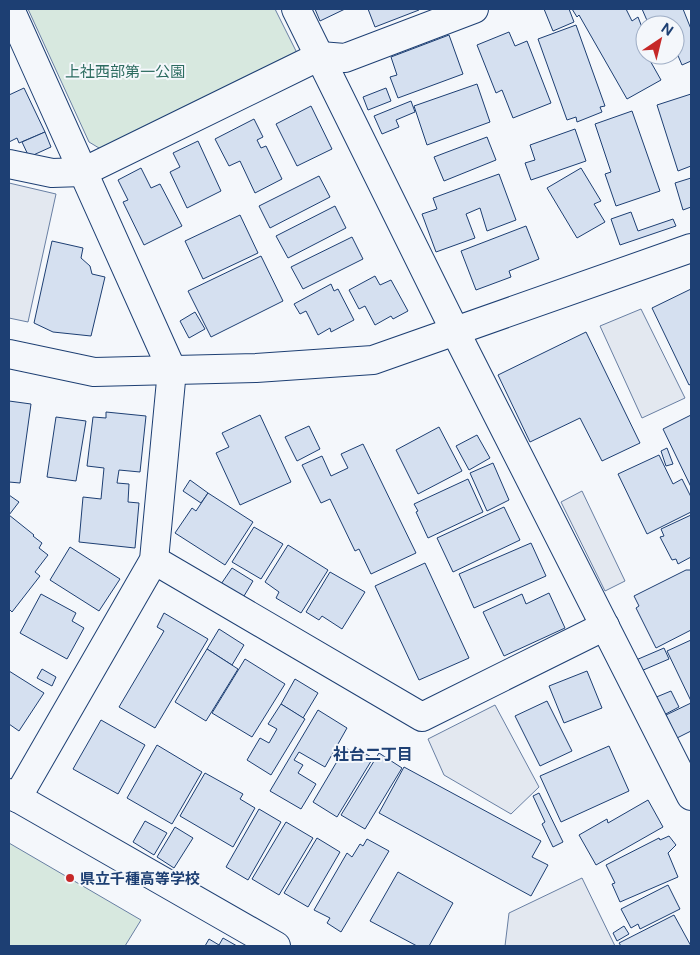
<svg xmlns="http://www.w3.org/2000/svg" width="700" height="955" viewBox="0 0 700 955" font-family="'Public Sans','Noto Sans JP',sans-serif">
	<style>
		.green { fill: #d7e8df; stroke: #687fa3 }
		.parking { fill: #e3e8f0; stroke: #687fa3 }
		.building { fill: #d5e0f0; stroke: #1d3f73 }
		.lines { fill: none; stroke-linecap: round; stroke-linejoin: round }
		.street-casing { stroke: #1d3f73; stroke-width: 30 }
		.secondary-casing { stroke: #1d3f73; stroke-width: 30 }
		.street { stroke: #f4f7fb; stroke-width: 28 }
		.secondary { stroke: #f4f7fb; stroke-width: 28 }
		.poi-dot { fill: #c62828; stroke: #f4f7fb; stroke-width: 2 }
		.labels { text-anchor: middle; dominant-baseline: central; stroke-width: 4; stroke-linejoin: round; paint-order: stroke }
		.park-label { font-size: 15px; fill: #2c6c60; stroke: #f4f7fb }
		.poi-label { font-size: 15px; font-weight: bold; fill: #1d3f73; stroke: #f4f7fb; text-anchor: start }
		.neighbourhood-label { font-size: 16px; font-weight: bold; fill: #1d3f73; stroke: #f4f7fb }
	</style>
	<rect width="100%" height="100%" fill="#f4f7fb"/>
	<g class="green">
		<path d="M28 9H275L300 59 104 151 89 142Z"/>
		<path d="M9 843 141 920 125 946H9Z"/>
	</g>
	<g class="parking">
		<path d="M9 183 56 194 28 322 9 318Z"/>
		<path d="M641 309 685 398 642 418 600 326Z"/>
		<path d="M582 491 625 581 605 591 561 502Z"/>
		<path d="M495 705 539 787 511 814 444 775 428 739Z"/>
		<path d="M582 878 615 946H505L509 913Z"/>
	</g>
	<g class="building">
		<path d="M315 9H345L320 21Z"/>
		<path d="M368 9H418L419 10 375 27Z"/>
		<path d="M544 9H569L574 22 553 31Z"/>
		<path d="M572 9H626L632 21 638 17 645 35V55H652L648 57 661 80 627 99 579 15 577 17Z"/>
		<path d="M642 9H683L691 29V61L682 65 676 51 675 52V25H649Z"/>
		<path d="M576 25 605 106 600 107 602 112 577 122 576 117 567 120 538 39Z"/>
		<path d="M509 32 515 46 527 41 551 103 513 118 502 90 496 93 477 45Z"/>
		<path d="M449 35 463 74 398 98 390 77 397 75 391 57Z"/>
		<path d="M477 84 490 122 427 145 414 106Z"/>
		<path d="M24 88 45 132 19 143 17 138 9 142V95Z"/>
		<path d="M386 88 391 101 368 110 363 97Z"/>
		<path d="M691 94V166L678 171 657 105Z"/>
		<path d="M411 101 415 112 396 120 399 127 382 134 374 116Z"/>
		<path d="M311 106 332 149 297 166 276 124Z"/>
		<path d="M632 111 660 191 616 206 605 174 611 172 595 124Z"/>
		<path d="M254 119 263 137 257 140 261 148 266 146 282 179 255 193 240 161 229 166 215 139Z"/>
		<path d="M575 129 586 161 531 180 525 163 535 160 530 145Z"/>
		<path d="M45 132 51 147 29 157 22 142Z"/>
		<path d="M487 137 496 160 444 181 434 157Z"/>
		<path d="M198 141 221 191 187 208 170 172 180 167 173 153Z"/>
		<path d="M141 168 151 188 160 184 182 226 144 245 123 202 128 200 118 180Z"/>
		<path d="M581 168 601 201 594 204 605 222 577 238 547 188Z"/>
		<path d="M499 174 516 220 487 231 480 208 466 214 475 238 436 252 422 214 437 209 433 198Z"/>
		<path d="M319 176 330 197 270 228 259 206Z"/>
		<path d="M691 178V207L683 210 675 183Z"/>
		<path d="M335 206 346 228 288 258 276 236Z"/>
		<path d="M631 212 638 231 673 219 676 226 620 245 611 219Z"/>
		<path d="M240 215 258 253 203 279 185 241Z"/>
		<path d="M526 226 539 259 509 271 511 277 476 290 461 251Z"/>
		<path d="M352 237 363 259 303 289 291 267Z"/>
		<path d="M52 241 83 248 81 258 90 266 92 274 105 277 91 336 53 332 34 323Z"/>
		<path d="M261 256 283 301 211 337 188 291Z"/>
		<path d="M375 276 380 285 391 280 408 311 393 319 391 316 375 325 365 306 359 309 349 290Z"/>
		<path d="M331 284 334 291 338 289 354 320 331 332 330 328 318 335 306 311 300 314 294 304Z"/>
		<path d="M691 289V384L689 385 652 308Z"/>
		<path d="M195 312 205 329 189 338 180 321Z"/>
		<path d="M586 332 640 443 602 461 580 418 530 442 498 375Z"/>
		<path d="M9 401 31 404 20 483 9 482Z"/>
		<path d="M106 412 146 416 140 472 119 470 117 483 129 484 128 502 139 503 135 548 79 542 83 497 101 499 104 468 87 466 93 417 106 418Z"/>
		<path d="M260 415 291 482 240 505 216 453 229 447 222 433Z"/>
		<path d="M691 415V487L663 429Z"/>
		<path d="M56 417 86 421 76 481 47 477Z"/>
		<path d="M309 426 320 449 297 461 285 437Z"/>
		<path d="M439 427 462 471 418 494 396 450Z"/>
		<path d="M477 435 490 458 469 470 456 446Z"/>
		<path d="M363 444 416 553 371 574 359 549 355 551 330 499 321 503 302 465 322 456 331 476 348 468 341 454Z"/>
		<path d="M667 448 673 464 666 466 661 451Z"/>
		<path d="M659 455 673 484 682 479 691 497V512L647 534 618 474Z"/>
		<path d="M493 463 509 500 487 511 470 473Z"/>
		<path d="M468 479 483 512 428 538 416 512 418 511 414 504Z"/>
		<path d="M190 480 208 493 201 503 183 491Z"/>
		<path d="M208 493 253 522 225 565 175 533 192 508 196 511Z"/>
		<path d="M9 495 19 502 9 515 34 535 33 536 42 543 39 548 48 555 35 572 40 576 12 612 9 609Z"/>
		<path d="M504 507 520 540 453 572 437 538Z"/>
		<path d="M691 515V557L678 564 676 559 672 560 660 537 664 536 661 529Z"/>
		<path d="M254 527 283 544 261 579 232 562Z"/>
		<path d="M531 543 546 576 474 608 459 574Z"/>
		<path d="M288 545 328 570 301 613 276 598 279 592 265 582Z"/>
		<path d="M70 547 120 579 99 611 50 580Z"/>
		<path d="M425 563 469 658 419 680 375 586Z"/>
		<path d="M232 568 253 581 241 601 219 587Z"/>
		<path d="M686 570H691V630L656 648 636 608 639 606 634 596Z"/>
		<path d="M330 572 365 592 342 629 322 616 319 620 306 612Z"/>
		<path d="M549 593 565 628 504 656 483 612 522 594 526 604Z"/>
		<path d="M41 594 76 613 72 621 84 628 67 659 20 633Z"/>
		<path d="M164 613 208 639 155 728 119 707 164 631 157 627Z"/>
		<path d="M219 629 244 645 232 665 207 649Z"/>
		<path d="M691 640V701L667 651Z"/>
		<path d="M664 648 669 659 641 671 636 660Z"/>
		<path d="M207 649 238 669 206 721 175 702Z"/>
		<path d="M245 659 285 684 252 737 212 713Z"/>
		<path d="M42 669 56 677 52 686 37 678Z"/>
		<path d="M9 671 44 693 19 731 9 724Z"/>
		<path d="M587 671 602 708 564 723 549 686Z"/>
		<path d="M295 679 318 693 303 718 281 704Z"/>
		<path d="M671 691 679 707 662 716 654 698Z"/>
		<path d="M547 701 572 751 540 766 515 716Z"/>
		<path d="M691 703V731L677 738 666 715Z"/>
		<path d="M281 704 305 719 271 775 247 760 260 738 269 743 277 729 268 724Z"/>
		<path d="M318 710 347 728 325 767 299 752 294 760 303 765 298 773 316 784 301 809 270 791Z"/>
		<path d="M101 720 145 745 118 794 73 769Z"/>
		<path d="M157 745 202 772 172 824 127 798Z"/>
		<path d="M609 746 629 791 561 822 540 776Z"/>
		<path d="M345 748 357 754 359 750 373 758 337 817 313 802Z"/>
		<path d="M379 753 402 768 365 829 341 815Z"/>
		<path d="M404 767 541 841 532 857 548 865 531 896 379 813Z"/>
		<path d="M205 773 243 794 240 799 255 808 233 847 180 816Z"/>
		<path d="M539 793 563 842 553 847 542 824 545 822 533 796Z"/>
		<path d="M648 800 663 827 596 865 579 835 607 819 608 823Z"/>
		<path d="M259 809 281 822 248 880 226 867Z"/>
		<path d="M145 821 167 833 154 855 133 842Z"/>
		<path d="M286 822 313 838 279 895 252 879Z"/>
		<path d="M175 827 193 838 174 868 157 857Z"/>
		<path d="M669 836 676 845 668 853 678 877 620 902 612 884 615 883 606 865 659 838 660 840Z"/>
		<path d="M317 838 340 852 308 907 284 893Z"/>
		<path d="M367 839 389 851 341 932 327 923 330 918 314 910 347 853 352 857 360 844 363 846Z"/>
		<path d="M398 872 453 903 429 946H417L370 921Z"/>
		<path d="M668 885 680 909 640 929 638 924 631 928 621 909Z"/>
		<path d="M674 915 691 946H621L619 943Z"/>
		<path d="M624 926 629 934 617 941 613 933Z"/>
		<path d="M223 938 237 946H205L209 939 219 945Z"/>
	</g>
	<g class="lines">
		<g class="street-casing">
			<g id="street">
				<path d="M10 9 172 370 154 560 17 798"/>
				<path d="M296 9 455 331 691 796"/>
				<path d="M9 164 52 173 83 172 320 56 345 58 474 9"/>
				<path d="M154 560 422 717 605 626"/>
				<path d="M9 793 276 946"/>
			</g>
		</g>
		<g class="secondary-casing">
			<path id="secondary" d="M9 354 94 372 256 368 373 360 691 248"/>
		</g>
		<use href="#street" class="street"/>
		<use href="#secondary" class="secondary"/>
	</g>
	<circle class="poi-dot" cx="70" cy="878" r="5"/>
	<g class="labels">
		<g class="park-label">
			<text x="125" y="71">上社西部第一公園</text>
		</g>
		<g class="poi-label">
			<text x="80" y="878">県立千種高等学校</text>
		</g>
		<g class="neighbourhood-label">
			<text x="373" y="754">社台二丁目</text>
		</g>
	</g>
	<rect width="700" height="955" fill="none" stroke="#1d3f73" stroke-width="20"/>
	<g transform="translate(660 40) rotate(35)"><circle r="24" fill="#f4f7fb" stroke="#9eadc5"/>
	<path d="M0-4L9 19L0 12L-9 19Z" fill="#c62828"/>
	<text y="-8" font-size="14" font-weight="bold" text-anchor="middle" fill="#1d3f73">N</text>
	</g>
</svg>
